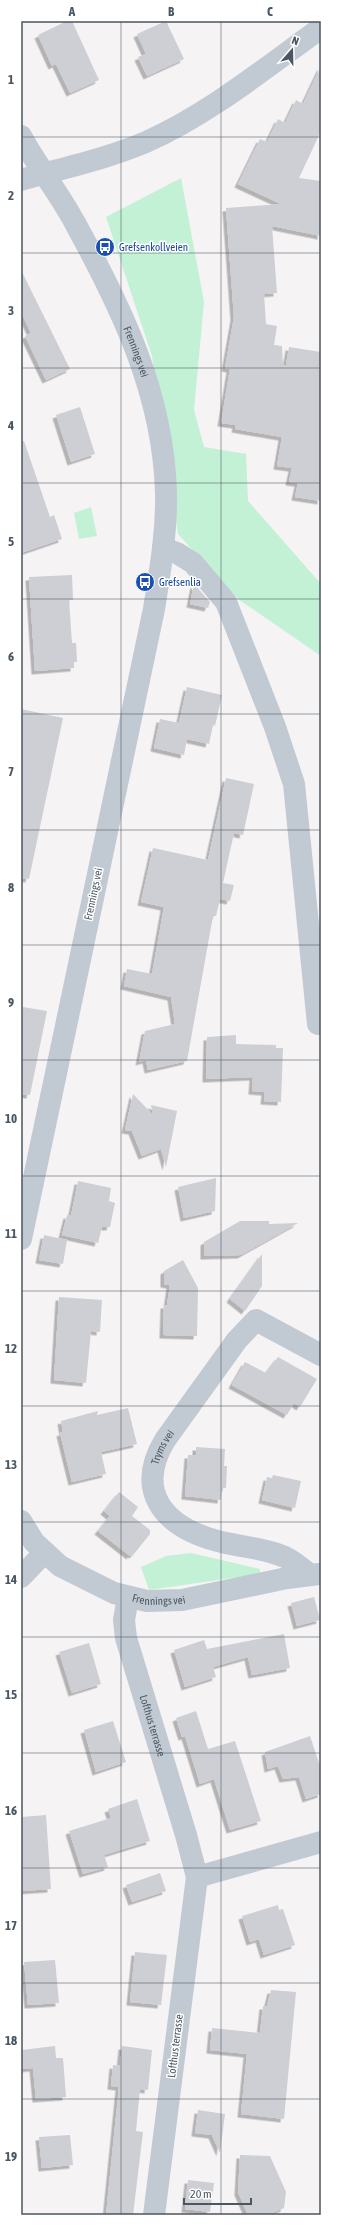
<svg xmlns="http://www.w3.org/2000/svg" width="342" height="2236" viewBox="0 0 342 2236" font-family="'Asap Condensed',sans-serif">
	<style>
		.green { fill: #c3f1d5 }
		.building { fill: #cdcfd5; filter: url(#shadow) }
		.lines { fill: none; stroke-linecap: round; stroke-linejoin: round }
		.minor { stroke: #c1cad2; stroke-width: 22 }
		.tertiary { stroke: #c1cad2; stroke-width: 22 }
		.grid { fill: none; stroke: #4a5661; stroke-width: 1; stroke-opacity: 0.55 }
		.labels { text-anchor: middle; dominant-baseline: central; stroke-width: 3; stroke-linejoin: round; paint-order: stroke }
		.transit-label { font-size: 11px; fill: #164399; stroke: #fff; text-anchor: start }
		.street-label { font-size: 11px; fill: #4a5661; stroke: #fff }
		.neatline { fill: none; stroke: #4a5661; stroke-width: 1.5 }
		.grid-label { font-size: 13px; text-anchor: middle; font-weight: bold; fill: #4a5661 }
	</style>
	<defs>
		<filter id="shadow"><feDropShadow dx="-3.5" dy="3.5" stdDeviation="0" flood-color="#0004"/></filter>
	</defs>
	<rect width="100%" height="100%" fill="#f5f3f3"/>
	<g class="green">
		<path d="M181 178 204 302 194 410 204 447 246 454 248 501 321 584V656L238 599 178 534 152 356 106 217Z"/>
		<path d="M91 507 97 536 79 539 74 513Z"/>
		<path d="M191 1553 260 1569V1574L149 1590 141 1567 166 1556Z"/>
	</g>
	<g class="building">
		<path d="M67 21H72L99 80 70 93 56 64 52 66 38 35Z"/>
		<path d="M166 21 184 59 147 76 138 57 146 54 137 34Z"/>
		<path d="M321 66V131L299 178 321 181V236L272 226 277 293 264 294 266 324 277 326 274 345 282 346 283 365H286L289 347 321 352V501L295 497 298 483 289 482 292 468 277 466 282 437 235 429 236 425 221 423 230 369 225 368 234 317 226 208 281 204 238 184 260 139 267 142 278 119 285 123 296 100 303 104Z"/>
		<path d="M21 270 70 369 46 380 25 336 31 333 21 312Z"/>
		<path d="M80 407 95 454 71 462 56 415Z"/>
		<path d="M21 441H24L50 517 54 515 62 539 21 553Z"/>
		<path d="M72 575 73 600H69L72 643H76L77 662H74V668L35 671 29 577Z"/>
		<path d="M194 584 210 602 208 608 190 604Z"/>
		<path d="M187 687 222 695 215 726 213 725 209 744 187 739 184 755 154 748 160 719 179 723Z"/>
		<path d="M21 709 63 718 29 879 21 878Z"/>
		<path d="M226 778 254 784 243 835 234 833 223 883 234 885 230 901 220 899 216 916H213L187 1061 148 1070 146 1060 139 1062 145 1031 175 1024 171 997 124 986 127 969 152 974 164 907 141 902 153 848 208 860Z"/>
		<path d="M23 1007 47 1011 30 1095 21 1094V1018Z"/>
		<path d="M236 1035V1044L276 1045V1048H283L281 1102 264 1101 265 1092 252 1091 253 1077 206 1079 207 1037Z"/>
		<path d="M133 1094 153 1115 151 1105 177 1111 166 1167 161 1149 142 1156 132 1131 125 1130Z"/>
		<path d="M216 1178 215 1211 184 1218 178 1187Z"/>
		<path d="M78 1181 111 1188 109 1201 115 1203 110 1227H102L98 1243 62 1235 67 1215 71 1216Z"/>
		<path d="M240 1221H269V1224L298 1223 241 1255 204 1256V1242Z"/>
		<path d="M44 1235 67 1240 63 1264 39 1260Z"/>
		<path d="M262 1254V1286L245 1311 230 1299Z"/>
		<path d="M183 1260 198 1288 197 1336 163 1335 164 1305H167L170 1285 164 1284V1271Z"/>
		<path d="M59 1297 102 1300 100 1332 91 1331 86 1383 54 1380Z"/>
		<path d="M278 1357 317 1379 300 1407 294 1403 287 1415 232 1385 245 1362 266 1373Z"/>
		<path d="M128 1408 137 1444 101 1452 106 1474 72 1482 60 1433 63 1432 61 1421 98 1411 97 1415Z"/>
		<path d="M196 1447 225 1449 224 1466H227L226 1488H222L221 1500 185 1496 188 1455H196Z"/>
		<path d="M273 1475 301 1481 295 1508 262 1500 267 1477 272 1478Z"/>
		<path d="M119 1492 138 1507 132 1516 150 1530V1534L133 1555 131 1554 130 1556 98 1531 110 1516 104 1511Z"/>
		<path d="M314 1597 320 1620 297 1626 291 1603Z"/>
		<path d="M284 1634 290 1668 252 1675 248 1657 213 1667 216 1677 185 1687 174 1650 204 1640 207 1649Z"/>
		<path d="M89 1643 101 1684 72 1693 59 1652Z"/>
		<path d="M196 1711 208 1749 235 1741 261 1821 230 1830 214 1779 200 1784 185 1736 182 1737 176 1718Z"/>
		<path d="M113 1721 126 1762 96 1772 84 1730Z"/>
		<path d="M310 1736 321 1769V1794L306 1799 299 1777 283 1779 278 1766 268 1769 265 1752Z"/>
		<path d="M137 1799 150 1841 104 1855 108 1867 83 1874 69 1831 111 1818 108 1809Z"/>
		<path d="M46 1815 51 1889 21 1891 22 1817Z"/>
		<path d="M160 1873 166 1891 132 1902 126 1885Z"/>
		<path d="M278 1905 279 1910 283 1909 295 1945 264 1955 259 1939 250 1942 242 1916Z"/>
		<path d="M135 1952 167 1955 161 2005 130 2002Z"/>
		<path d="M55 1960 59 2003 28 2005 24 1962Z"/>
		<path d="M271 1990 296 1992 284 2119 241 2114 247 2054 210 2050 212 2028 260 2033 263 2006H267Z"/>
		<path d="M55 2046 56 2058H63L66 2097 36 2099 33 2068 23 2069 22 2050Z"/>
		<path d="M122 2046 152 2050 148 2090 140 2089 136 2131 143 2132 133 2215H106L119 2087 111 2086 113 2065 120 2066Z"/>
		<path d="M198 2110 225 2114 220 2153 212 2135 195 2133Z"/>
		<path d="M70 2135 73 2165 42 2168 39 2137Z"/>
		<path d="M240 2155 270 2156 286 2192 284 2208 267 2215H248L238 2192Z"/>
		<path d="M188 2180 214 2183 210 2212 185 2209Z"/>
	</g>
	<g class="lines">
		<g class="minor">
			<path id="s1" d="M21 136C37 166 59 193 75 223 122 309 163 393 166 492 167 532 160 571 154 609L21 1239"/>
			<path d="M163 548 177 553 193 563 226 602 275 727 294 784 318 1024"/>
			<path id="s2" d="M21 1521 34 1542 60 1566 114 1593 147 1601 182 1600 287 1578 319 1574"/>
			<path id="s3" d="M310 1575C302 1568 295 1562 285 1557 263 1547 237 1547 214 1540 162 1525 135 1490 165 1440L237 1340 256 1320 321 1355"/>
			<path d="M21 1577 44 1553"/>
			<path id="s4" d="M128 1597 124 1620 126 1638 186 1835 197 1877 154 2215"/>
			<path d="M197 1877 321 1842"/>
		</g>
		<path class="tertiary" d="M21 180C63 168 106 159 146 142 209 114 265 68 321 28"/>
	</g>
	<path class="grid" d="M121 21V2215M221 21V2215M21 137H321M21 253H321M21 368H321M21 483H321M21 599H321M21 714H321M21 830H321M21 945H321M21 1060H321M21 1176H321M21 1291H321M21 1406H321M21 1522H321M21 1637H321M21 1753H321M21 1868H321M21 1983H321M21 2099H321"/>
	<defs>
		<g id="bus-disc" transform="scale(1)"><circle r="9.5" fill="#1a4fb4" stroke="#fff"/><path d="M-5-6H5V4H4V6H2V4H-2V6H-4V4H-5ZM-3.5-4V0h7V-4ZM-3.5 1.2v1.5H-2V1.2ZM2 1.2v1.5H3.5V1.2Z" fill="#fff"/></g>
	</defs>
	<g fill-rule="evenodd">
		<use href="#bus-disc" x="105" y="247"/>
		<use href="#bus-disc" x="145" y="582"/>
	</g>
	<g class="labels">
		<g class="transit-label">
			<text x="119" y="247">Grefsenkollveien</text>
			<text x="159" y="582">Grefsenlia</text>
		</g>
		<g class="street-label">
			<text stroke="none"><textPath href="#s1" startOffset="245">Frennings vei</textPath></text>
			<text transform="translate(93 894) rotate(-78)">Frennings vei</text>
			<text stroke="none"><textPath href="#s3" startOffset="231">Tryms vei</textPath></text>
			<text stroke="none"><textPath href="#s2" startOffset="166">Frennings vei</textPath></text>
			<text stroke="none"><textPath href="#s4" startOffset="133">Lofthus terrasse</textPath></text>
			<text transform="translate(175 2046) rotate(-83)">Lofthus terrasse</text>
		</g>
	</g>
	<rect width="342" height="2236" fill="none" stroke="#ffffff" stroke-width="44"/>
	<g transform="translate(292 50) rotate(20)" stroke="#ffffff" stroke-width="3" paint-order="stroke">
	<path d="M0-3L7 15L0 10L-7 15Z" fill="#4a5661"/>
	<text y="-6" font-size="11" font-weight="bold" text-anchor="middle" fill="#4a5661">N</text>
	</g>
	<path d="M184 2198v6h67v-6" fill="none" stroke="#4a5661" stroke-width="2"/>
	<text x="190" y="2198" font-size="12" fill="#4a5661" stroke="#ffffff" stroke-width="3" paint-order="stroke">20 m</text>
	<rect x="22" y="22" width="298" height="2192" class="neatline"/>
	<g class="grid-label">
		<text x="72" y="16">A</text>
		<text x="171" y="16">B</text>
		<text x="270" y="16">C</text>
		<text x="11" y="84">1</text>
		<text x="11" y="200">2</text>
		<text x="11" y="315">3</text>
		<text x="11" y="430">4</text>
		<text x="11" y="546">5</text>
		<text x="11" y="661">6</text>
		<text x="11" y="776">7</text>
		<text x="11" y="892">8</text>
		<text x="11" y="1007">9</text>
		<text x="11" y="1123">10</text>
		<text x="11" y="1238">11</text>
		<text x="11" y="1353">12</text>
		<text x="11" y="1469">13</text>
		<text x="11" y="1584">14</text>
		<text x="11" y="1699">15</text>
		<text x="11" y="1815">16</text>
		<text x="11" y="1930">17</text>
		<text x="11" y="2045">18</text>
		<text x="11" y="2161">19</text>
	</g>
</svg>
